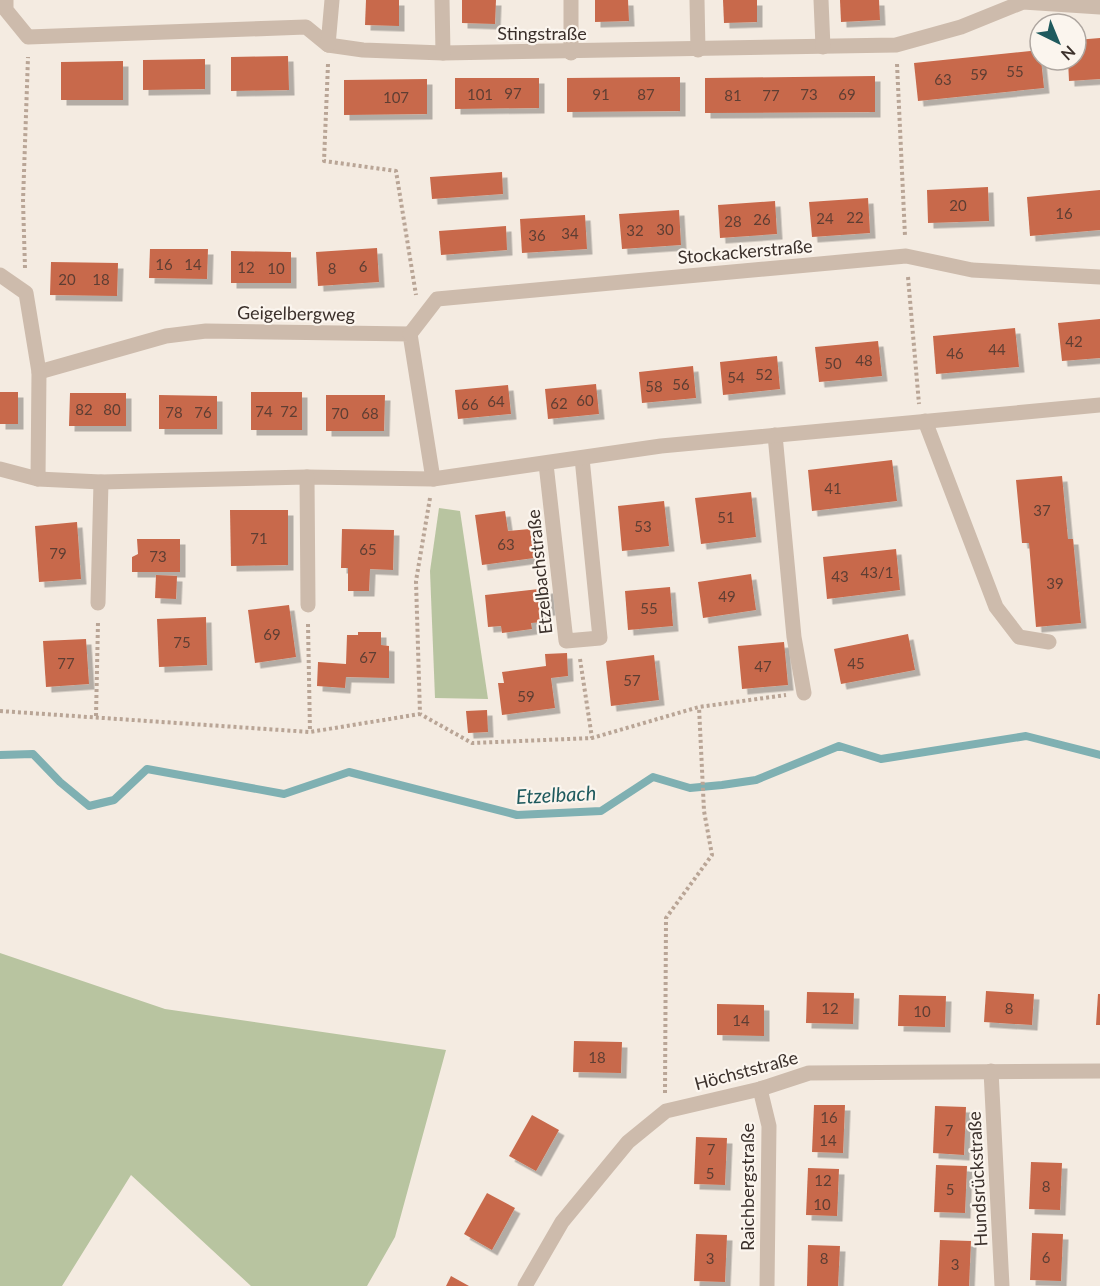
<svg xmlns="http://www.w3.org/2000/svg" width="1100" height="1286" viewBox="0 0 1100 1286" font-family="Lato,sans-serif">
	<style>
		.green { fill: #b8c4a0 }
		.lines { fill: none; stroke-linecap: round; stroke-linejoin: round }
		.stream { stroke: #7fb0b2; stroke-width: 8 }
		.building { fill: #c8694b; filter: url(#shadow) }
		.path { stroke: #b9a596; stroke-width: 4; stroke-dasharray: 3 3; stroke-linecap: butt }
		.minor { stroke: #cdbbac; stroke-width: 15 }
		.labels { text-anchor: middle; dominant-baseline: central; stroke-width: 4.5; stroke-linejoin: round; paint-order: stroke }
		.number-label { font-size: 15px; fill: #5e3e33 }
		.street-label { font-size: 18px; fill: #3b302b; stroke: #fbf5ee }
		.water-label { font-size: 20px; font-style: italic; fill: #1f5a5e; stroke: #fbf5ee }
	</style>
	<defs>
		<filter id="shadow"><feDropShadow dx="5.5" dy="5.5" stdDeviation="0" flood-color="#0004"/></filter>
	</defs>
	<rect width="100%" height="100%" fill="#f4ebe1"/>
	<g class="green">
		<path d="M439 508 460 511 488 699 435 698 430 571Z"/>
		<path d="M0 953 165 1009 446 1050 395 1237 367 1286H251L131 1175 62 1286H0Z"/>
	</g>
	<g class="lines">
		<path class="stream" d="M0 755 33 754 60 782 89 806 114 800 147 769 284 794 349 772 517 815 601 811 653 777 690 788 722 785 756 780 839 746 881 759 1026 736 1100 755"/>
	</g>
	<g class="building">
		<path d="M366 0H399V26L365 25Z"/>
		<path d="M462 0H496L495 24 462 23Z"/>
		<path d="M595 0H628L629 21 595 22Z"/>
		<path d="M723 0H757V22L724 23Z"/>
		<path d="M840 0H879L880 20 841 22Z"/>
		<path d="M1100 38V79L1069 81 1068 60H1076V40Z"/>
		<path d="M1040 50 1044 88 918 101 914 63Z"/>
		<path d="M288 56 289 90 231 91V57Z"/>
		<path d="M205 59V89L143 90V60Z"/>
		<path d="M123 61V100H61V62Z"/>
		<path d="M875 76V112L705 113V78Z"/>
		<path d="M680 77V111L567 112V78Z"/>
		<path d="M455 78H539V108L455 109Z"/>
		<path d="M427 79V114L344 115V80Z"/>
		<path d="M502 172 503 194 432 199 430 177Z"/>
		<path d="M988 187 989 221 928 223 927 190Z"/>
		<path d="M1100 190V230L1030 236 1027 197Z"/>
		<path d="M868 198 870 233 812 237 809 202Z"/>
		<path d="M775 201 777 234 720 238 718 205Z"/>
		<path d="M679 210 681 245 622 249 619 214Z"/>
		<path d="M585 215 587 249 522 253 520 219Z"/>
		<path d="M506 226 507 250 441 255 439 231Z"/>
		<path d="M377 248 379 282 318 286 316 252Z"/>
		<path d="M150 249H208L207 279 149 278Z"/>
		<path d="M231 251 291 252V283H231Z"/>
		<path d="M51 262 118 263 117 296 50 295Z"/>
		<path d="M1100 319V358L1062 361 1058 323Z"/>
		<path d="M1015 328 1019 367 936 374 933 336Z"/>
		<path d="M878 341 882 376 819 382 815 347Z"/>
		<path d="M777 356 780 389 723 395 720 362Z"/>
		<path d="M693 366 696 398 642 403 639 372Z"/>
		<path d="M596 384 599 414 548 419 545 389Z"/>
		<path d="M508 385 511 414 458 419 455 390Z"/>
		<rect x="0" y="392" width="18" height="32"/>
		<rect x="251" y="392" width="51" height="38"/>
		<path d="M70 393H126V426H69Z"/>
		<path d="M159 395 217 396V429H159Z"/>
		<path d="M326 395H385L384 431H326Z"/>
		<path d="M892 460 897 501 812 511 808 470Z"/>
		<path d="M1062 476 1068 539H1073L1081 623 1036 627 1029 543H1022L1016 480Z"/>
		<path d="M751 492 756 537 701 544 695 498Z"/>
		<path d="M664 501 669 546 622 551 618 506Z"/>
		<path d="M230 510H288V565L231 566Z"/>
		<path d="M505 511 508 531 530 529 534 558 482 565 475 515Z"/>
		<path d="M77 522 81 579 39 582 35 526Z"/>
		<path d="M342 529 394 530 393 570 370 569 369 591H348V568H341Z"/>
		<path d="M137 539H180V572H132V557L138 554Z"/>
		<path d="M896 549 900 590 827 599 823 557Z"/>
		<path d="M751 574 756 610 703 618 698 582Z"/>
		<path d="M156 575 177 576 176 599 155 598Z"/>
		<path d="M670 587 673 626 628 630 625 591Z"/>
		<path d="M548 588 550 610 540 611 542 622 531 623 532 629 502 633 501 626 488 627 485 595Z"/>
		<path d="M289 605 296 657 255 663 248 610Z"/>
		<path d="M206 617 207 665 159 667 157 619Z"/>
		<path d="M358 632H381V645L389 646V678L346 677 345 688 317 686 318 662 346 664 347 635H358Z"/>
		<path d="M908 634 915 670 841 684 834 649Z"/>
		<path d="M86 639 89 684 46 687 43 641Z"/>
		<path d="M784 642 788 685 742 689 738 646Z"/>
		<path d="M567 653 568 676 551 678 555 708 502 715 498 683H504L502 672 546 666 545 654Z"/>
		<path d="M654 655 659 700 611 706 606 661Z"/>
		<path d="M487 710 488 732 468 733 466 711Z"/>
		<path d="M986 991 1034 994 1032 1025 984 1022Z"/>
		<path d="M807 992 854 993 853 1024 806 1023Z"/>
		<path d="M1098 994H1100V1025H1096Z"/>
		<path d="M899 995 946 996 945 1027 898 1026Z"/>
		<path d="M717 1004 764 1005V1036L717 1035Z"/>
		<path d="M574 1041 622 1042 621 1073 573 1072Z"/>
		<path d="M814 1105H845L843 1153 812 1152Z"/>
		<path d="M935 1106 966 1107 964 1155 933 1153Z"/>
		<path d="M532 1115 559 1130 536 1171 509 1156Z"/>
		<path d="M696 1137 727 1138 725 1185 694 1184Z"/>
		<path d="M1031 1162 1062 1163 1060 1210 1029 1209Z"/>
		<path d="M936 1165 967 1166 965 1213 934 1212Z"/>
		<path d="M808 1168 839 1169 837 1216 806 1215Z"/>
		<path d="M487 1193 515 1208 492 1250 464 1234Z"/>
		<path d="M1032 1233 1063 1234 1061 1281 1030 1280Z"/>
		<path d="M696 1234 727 1235 725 1282 694 1281Z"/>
		<path d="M940 1240 971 1241 969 1286H938Z"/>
		<path d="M808 1245 840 1246 838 1286H807Z"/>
		<path d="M451 1276 469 1286H446Z"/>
	</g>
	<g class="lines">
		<g class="path">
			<path d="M328 64 324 161 396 171 416 295"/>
			<path d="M897 64 905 236"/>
			<path d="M25 268 23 201 28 57"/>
			<path d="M908 277 919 404"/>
			<path d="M430 498 416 581 420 714 472 743 592 738 699 707 786 695"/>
			<path d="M308 624 310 732"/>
			<path d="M580 659 592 738"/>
			<path d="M0 711 310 732 420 714"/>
			<path d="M96 716 98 622"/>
			<path d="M665 1093 666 918 712 855 704 811 699 707"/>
		</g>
		<g class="minor">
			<path d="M6 0V10L28 37 306 27 328 45 363 50 443 53 896 45 961 27 1023 2 1100 7"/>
			<path d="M442 0 443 53"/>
			<path d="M571 0V53"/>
			<path d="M697 0 698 50"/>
			<path d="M821 0 823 47"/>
			<path d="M328 45 332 0"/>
			<path d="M0 275 26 293 39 372 166 336 206 331 410 334 433 479"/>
			<path d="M410 334 437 299 906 256 972 270 1100 277"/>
			<path d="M925 421 996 607 1019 637 1049 642"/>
			<path d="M775 435 794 637 804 693"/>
			<path d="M546 464 566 641 600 638 582 458"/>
			<path d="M0 469 38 479 101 482 307 477 433 479 661 446 1100 405"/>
			<path d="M307 477 308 605"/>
			<path d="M38 479 39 372"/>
			<path d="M98 603 101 482"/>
			<path d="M991 1071 1002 1286"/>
			<path d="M760 1089 769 1126 767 1286"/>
			<path d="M525 1286 562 1222 628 1142 666 1111 760 1089 809 1073 1100 1071"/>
		</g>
	</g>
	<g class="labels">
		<g class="number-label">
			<text x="1015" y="71">55</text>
			<text x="979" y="74">59</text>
			<text x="943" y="79">63</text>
			<text x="513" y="93">97</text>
			<text x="480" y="94">101</text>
			<text x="601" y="94">91</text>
			<text x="646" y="94">87</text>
			<text x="809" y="94">73</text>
			<text x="847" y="94">69</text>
			<text x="733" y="95">81</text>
			<text x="771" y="95">77</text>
			<text x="396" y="97">107</text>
			<text x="958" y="205">20</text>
			<text x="1064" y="213">16</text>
			<text x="855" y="217">22</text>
			<text x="825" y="218">24</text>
			<text x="762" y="219">26</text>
			<text x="733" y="221">28</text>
			<text x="665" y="229">30</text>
			<text x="635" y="230">32</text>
			<text x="570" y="233">34</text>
			<text x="537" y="235">36</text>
			<text x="164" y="264">16</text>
			<text x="193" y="264">14</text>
			<text x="363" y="266">6</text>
			<text x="246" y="267">12</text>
			<text x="276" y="268">10</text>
			<text x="332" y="268">8</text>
			<text x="67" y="279">20</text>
			<text x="101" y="279">18</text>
			<text x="1074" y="341">42</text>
			<text x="997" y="349">44</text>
			<text x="955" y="353">46</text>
			<text x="864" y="360">48</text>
			<text x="833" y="363">50</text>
			<text x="764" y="374">52</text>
			<text x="736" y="377">54</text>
			<text x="681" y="384">56</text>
			<text x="654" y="386">58</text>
			<text x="585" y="400">60</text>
			<text x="496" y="401">64</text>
			<text x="559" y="403">62</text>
			<text x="470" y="404">66</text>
			<text x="84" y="409">82</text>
			<text x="112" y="409">80</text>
			<text x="264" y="411">74</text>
			<text x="289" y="411">72</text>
			<text x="174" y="412">78</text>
			<text x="203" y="412">76</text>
			<text x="340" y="413">70</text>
			<text x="370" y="413">68</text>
			<text x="833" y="488">41</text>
			<text x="1042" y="510">37</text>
			<text x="726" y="517">51</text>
			<text x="643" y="526">53</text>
			<text x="259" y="538">71</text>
			<text x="506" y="544">63</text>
			<text x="368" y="549">65</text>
			<text x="58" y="553">79</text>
			<text x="158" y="556">73</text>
			<text x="877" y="572">43/1</text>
			<text x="840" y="576">43</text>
			<text x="1055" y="583">39</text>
			<text x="727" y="596">49</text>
			<text x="649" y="608">55</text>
			<text x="272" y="634">69</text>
			<text x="182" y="642">75</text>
			<text x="368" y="657">67</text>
			<text x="66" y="663">77</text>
			<text x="856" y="663">45</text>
			<text x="763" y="666">47</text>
			<text x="632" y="680">57</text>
			<text x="526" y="696">59</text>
			<text x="830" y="1008">12</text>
			<text x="1009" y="1008">8</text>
			<text x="922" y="1011">10</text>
			<text x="741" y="1020">14</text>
			<text x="597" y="1057">18</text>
			<text x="829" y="1117">16</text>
			<text x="949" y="1130">7</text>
			<text x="828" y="1140">14</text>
			<text x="711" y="1149">7</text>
			<text x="710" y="1173">5</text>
			<text x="823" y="1180">12</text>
			<text x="1046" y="1186">8</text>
			<text x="950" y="1189">5</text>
			<text x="822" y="1204">10</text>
			<text x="1046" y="1257">6</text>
			<text x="710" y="1258">3</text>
			<text x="824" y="1258">8</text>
			<text x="955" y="1264">3</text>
		</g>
		<g class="street-label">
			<text x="542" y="33">Stingstraße</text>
			<text transform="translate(745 251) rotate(-5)">Stockackerstraße</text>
			<text transform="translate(296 313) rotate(1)">Geigelbergweg</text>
			<text transform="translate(539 572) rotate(-96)">Etzelbachstraße</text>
			<text transform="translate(746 1070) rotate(-15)">Höchststraße</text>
			<text transform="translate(977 1179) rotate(-93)">Hundsrückstraße</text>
			<text transform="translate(747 1187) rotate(-90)">Raichbergstraße</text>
		</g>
		<g class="water-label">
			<text transform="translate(556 794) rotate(-3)">Etzelbach</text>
		</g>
	</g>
	<g transform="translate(1058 42) rotate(137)"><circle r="28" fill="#fbf5ee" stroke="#aea6a0" stroke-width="1.5"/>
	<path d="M0-4.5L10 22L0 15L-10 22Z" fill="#1f5a5e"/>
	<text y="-9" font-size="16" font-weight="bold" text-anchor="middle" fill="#3b302b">N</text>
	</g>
</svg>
